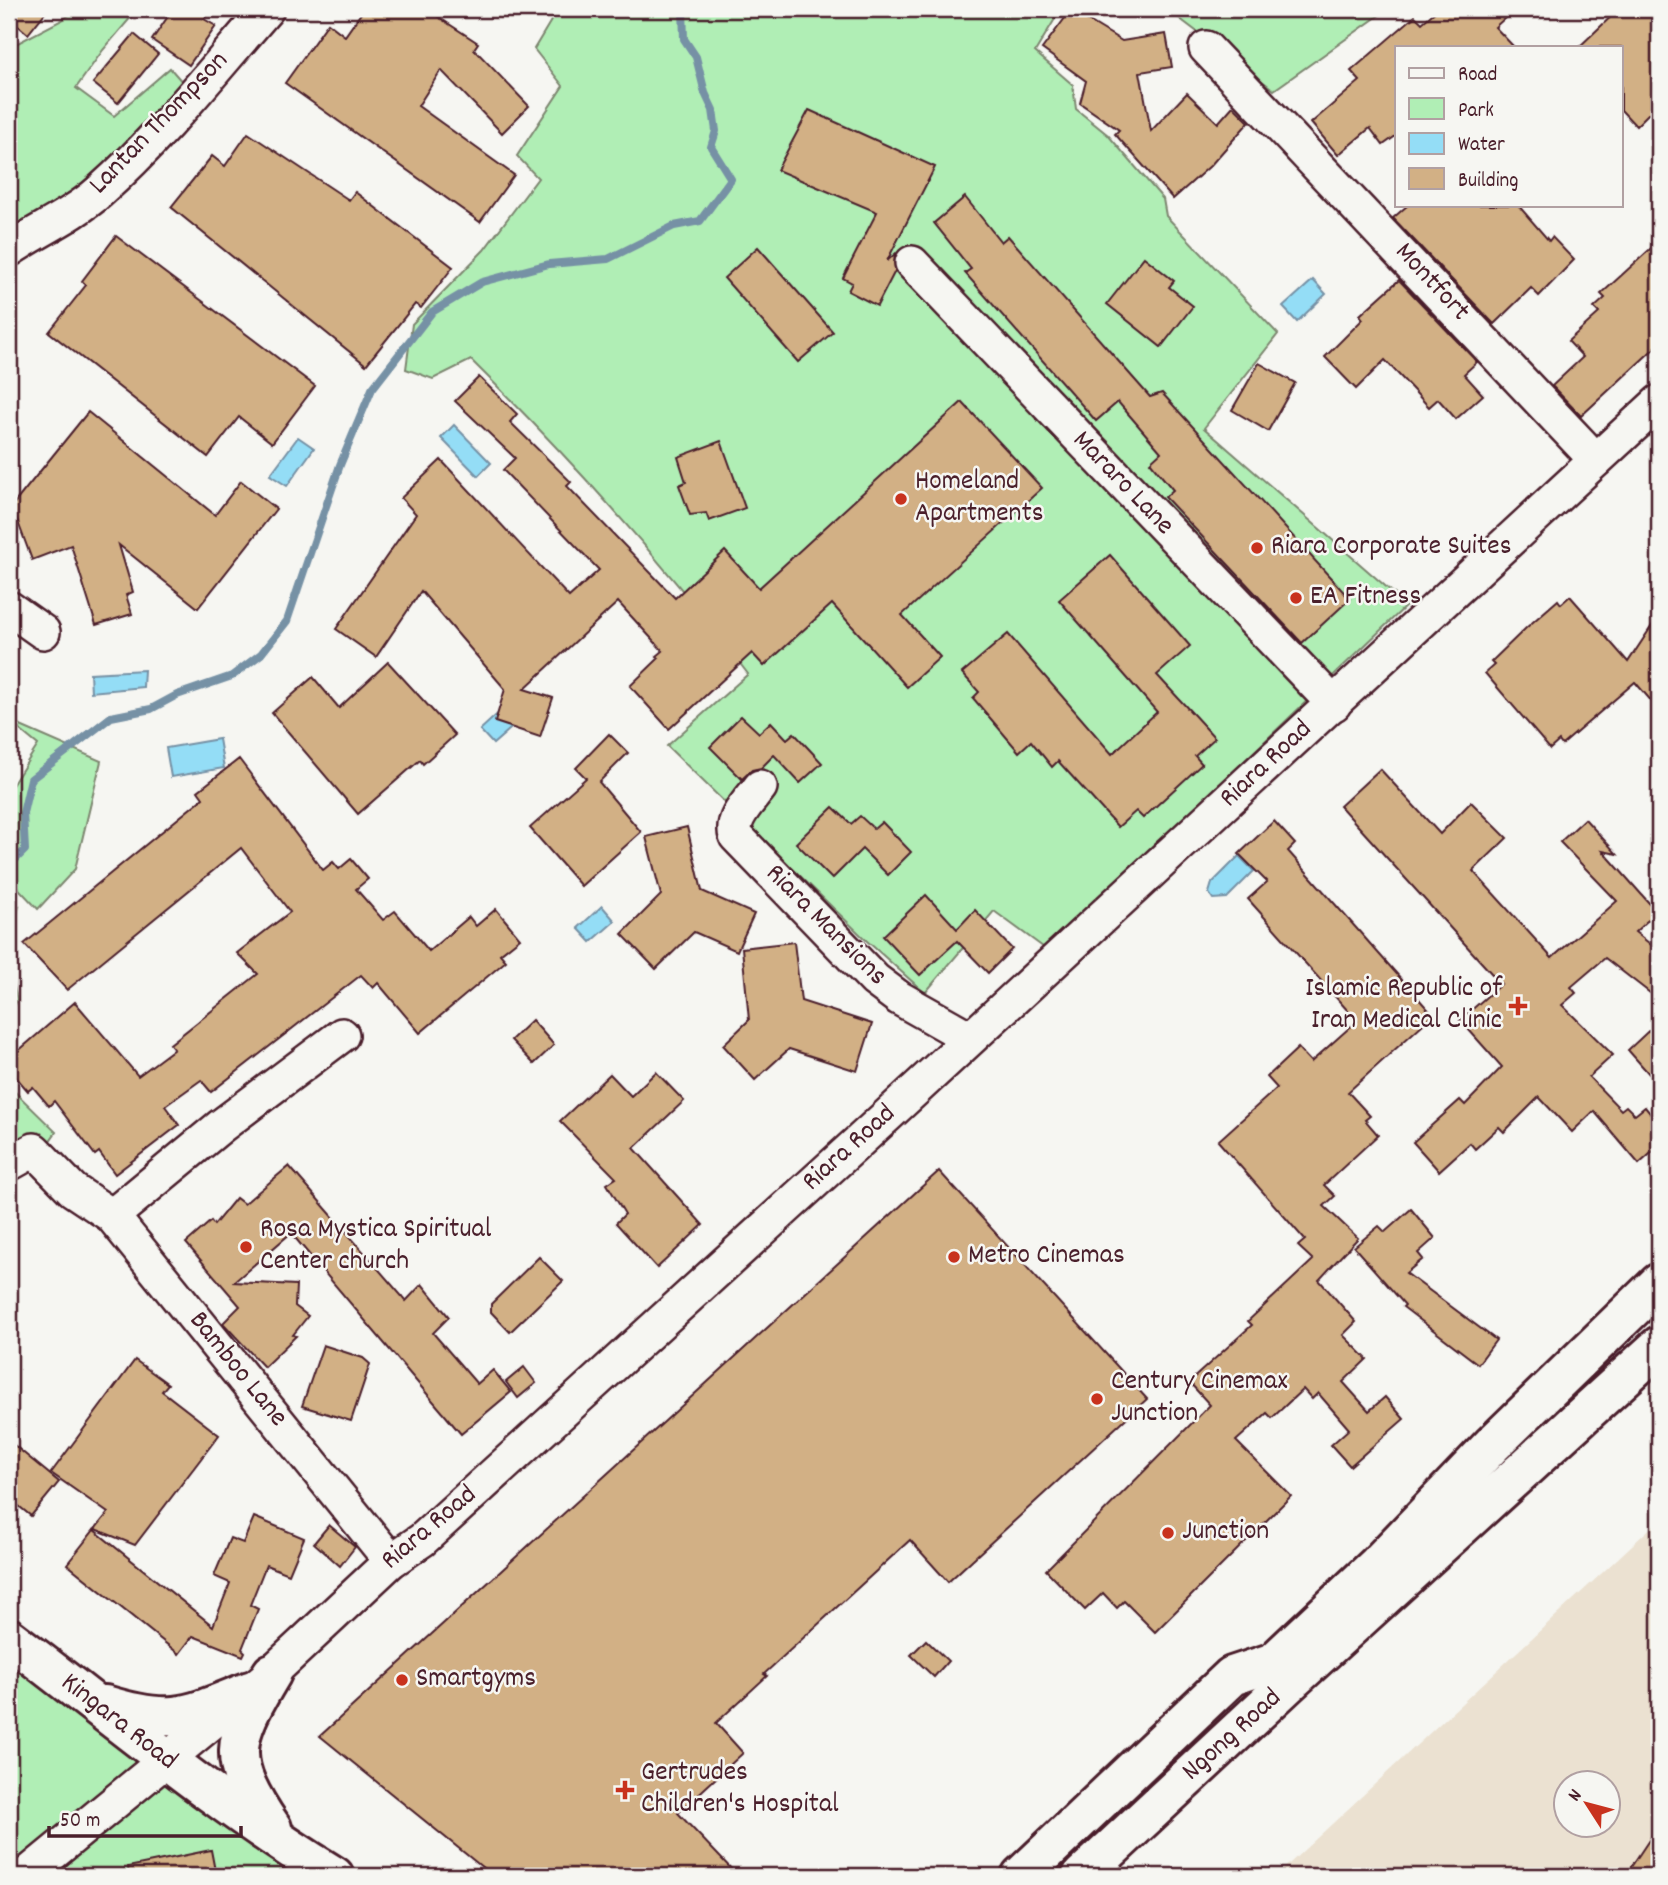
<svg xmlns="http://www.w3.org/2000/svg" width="1668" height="1885" viewBox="0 0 1668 1885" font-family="Dekko,sans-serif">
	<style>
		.built { fill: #ebe1d1; fill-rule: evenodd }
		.green { fill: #b0eeb5; stroke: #7d8670; stroke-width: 2 }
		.water { fill: #94ddf6; stroke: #7691a5; stroke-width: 2 }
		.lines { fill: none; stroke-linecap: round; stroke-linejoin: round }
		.stream { stroke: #7691a5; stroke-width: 8 }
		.building { fill: #d2b085; stroke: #4a1f2b; stroke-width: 2 }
		.minor-casing { stroke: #4a1f2b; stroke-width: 38 }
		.major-casing { stroke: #4a1f2b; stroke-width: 44 }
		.minor { stroke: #f6f6f2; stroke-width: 33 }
		.major { stroke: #f6f6f2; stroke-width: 38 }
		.poi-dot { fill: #c8321e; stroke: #f6f6f2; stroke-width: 2.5 }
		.labels { text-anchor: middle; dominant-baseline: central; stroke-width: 5; stroke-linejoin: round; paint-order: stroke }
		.street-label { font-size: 28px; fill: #4a1f2b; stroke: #f6f6f2 }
		.poi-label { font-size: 28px; fill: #4a1f2b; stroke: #f6f6f2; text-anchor: start }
	</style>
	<rect width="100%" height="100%" fill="#f6f6f2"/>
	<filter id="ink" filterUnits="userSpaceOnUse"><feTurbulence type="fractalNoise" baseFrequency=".0143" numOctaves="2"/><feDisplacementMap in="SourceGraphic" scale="14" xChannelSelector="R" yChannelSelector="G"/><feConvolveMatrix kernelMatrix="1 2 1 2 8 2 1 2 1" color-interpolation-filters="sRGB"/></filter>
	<g filter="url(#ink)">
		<path class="built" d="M1659 1520V1876H1276ZM1566 1784H1608V1826H1566Z"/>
		<g class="green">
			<path d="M76 9H138L103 50 76 88 114 116 170 68 184 84 85 183 9 232V45H14L64 19Z"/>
			<path d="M540 9H1061L1035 52 1073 85 1076 109 1108 135 1163 199 1166 216 1278 334 1204 428 1407 605 1047 950 994 911 925 993 867 941 667 746 748 674C664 562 571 459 471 360L433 379 406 369 412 324 484 250 538 178 517 156 563 86 534 49 552 19Z"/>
			<path d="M1167 9H1388L1274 90Z"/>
			<path d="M9 721 101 761 75 869 38 909 19 889 9 852V790L38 745Z"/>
			<path d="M19 906 9 946V907Z"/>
			<path d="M9 965 17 1000 9 1020Z"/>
			<path d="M9 1082 10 1087 56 1132 29 1170 9 1130Z"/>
			<path d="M9 1650 128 1740 295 1876H9Z"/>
		</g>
		<g class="water">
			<path d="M1313 280 1326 294 1297 322 1283 307Z"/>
			<path d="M454 425 491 463 478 476 441 438Z"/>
			<path d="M298 437 314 448 287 486 270 475Z"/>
			<path d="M144 670 143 687 91 692 90 673Z"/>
			<path d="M504 708 517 723 493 744 480 730Z"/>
			<path d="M219 739 224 768 171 777 166 748Z"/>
			<path d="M1239 856 1254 871 1227 898 1213 899 1209 893 1212 883Z"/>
			<path d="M602 906 615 921 591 942 578 928Z"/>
		</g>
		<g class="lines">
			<path class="stream" d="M9 866 25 850 23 813 31 779 111 717 151 709 177 695 232 676 261 654 287 621 340 465 372 389 432 312 482 282 549 264 608 259 674 226 700 221 731 179 711 147 716 131 713 110 705 93 696 57 684 39 683 9"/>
		</g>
		<g class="building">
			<path d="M9 9H48L28 34 9 18Z"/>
			<path d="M173 9H211L204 19 216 26 189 65 152 40Z"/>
			<path d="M364 9H426L478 43 474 49 529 106 502 133 441 70 418 106 514 175 480 222 285 83 328 23 345 36Z"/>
			<path d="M1438 9H1515L1495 27 1514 47H1397V135L1383 145 1370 128 1338 155 1311 123 1360 81 1351 71 1415 16 1422 23Z"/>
			<path d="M1619 9H1659V103L1636 126 1621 110V47H1579Z"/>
			<path d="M1071 10 1122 41 1166 34 1172 67 1140 72 1151 131 1187 93 1218 123 1233 106 1249 122 1210 166 1173 199 1115 134 1119 130 1080 103 1086 81 1042 49Z"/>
			<path d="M134 34 158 54 118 103 93 83Z"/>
			<path d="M809 110 935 167 887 261 895 254V271L877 306 848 291 852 283 843 278 877 212 777 170Z"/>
			<path d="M248 133 349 200 355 192 453 267 421 308 415 304 366 365 171 207 212 156 225 166Z"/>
			<path d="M965 197 1001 242 1008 236 1150 397 1162 393 1350 599 1302 643 1165 497 1173 490 1150 462 1161 452 1118 402 1096 421 965 273 971 269 934 223Z"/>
			<path d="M1408 205H1518L1549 241 1552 237 1574 260 1539 296 1531 288 1494 324 1393 218Z"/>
			<path d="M116 236 315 386 272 443 239 417 208 457 49 332 86 285 82 281Z"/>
			<path d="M1659 241V344L1581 416 1552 386 1583 357 1568 341 1599 313 1594 308 1605 298 1601 294Z"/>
			<path d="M758 247 833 332 798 362 724 278Z"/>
			<path d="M1144 257 1174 281 1169 287 1193 306 1161 347 1107 304Z"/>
			<path d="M1399 280 1477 362 1464 374 1483 395 1456 419 1438 399 1429 407 1385 360 1356 389 1325 357 1363 319 1360 315Z"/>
			<path d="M1259 363 1295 383 1268 431 1232 410Z"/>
			<path d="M479 377 517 414 510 422 571 482 567 486 675 598 725 551 759 588 962 402 1042 488 902 615 940 657 907 687 832 604 764 666 752 653 669 729 630 686 659 658 657 656 663 651 618 602 524 689 553 698 540 737 495 722 505 689 421 591 376 657 336 629 416 514 401 498 441 460 569 597 599 570 503 470 515 458 455 401Z"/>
			<path d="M88 412 215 515 241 481 276 509 198 608 119 545 133 592 126 595 132 614 96 625 71 545 32 560 12 506Z"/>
			<path d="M721 441 745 508 709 521 706 513 690 515 679 485 686 482 678 457Z"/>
			<path d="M1110 555 1190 646 1157 675 1215 738 1195 756 1202 764 1143 818 1136 811 1118 827 1058 761 1052 767 1031 741 1019 752 973 698 979 692 962 673 1008 634 1112 754 1157 712 1059 600Z"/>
			<path d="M1570 596 1628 662 1659 615V710L1635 682 1562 745 1559 741 1550 749 1485 673 1494 665 1491 662 1526 628 1558 600 1561 604Z"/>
			<path d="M388 662 455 735 423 764 420 760 358 814 272 713 313 677 339 708Z"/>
			<path d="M741 716 759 733 771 722 787 739 794 733 822 763 800 783 774 755 761 768 752 770 742 779 710 747Z"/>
			<path d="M609 734 628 753 599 782 641 832 581 886 530 828 586 778 576 768Z"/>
			<path d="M239 759 323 870 333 862 339 869 351 859 368 879 356 889 383 920 395 911 429 951 469 917 476 926 496 909 520 938 500 954 506 961 420 1033 378 983 373 988 361 975 211 1092 201 1080 165 1106 179 1125 115 1174 99 1152 95 1155 54 1101 49 1106 33 1087 28 1091 9 1069V1059L75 1002 138 1076 174 1049 170 1044 258 974 237 953 290 912 241 848 67 990 24 944 203 798 198 791Z"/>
			<path d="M1380 769 1440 834 1471 802 1507 838 1473 871 1552 958 1617 901 1560 842 1585 819 1617 854 1603 851 1657 912 1635 932 1659 951V1000L1605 958 1571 987 1576 993 1562 1005 1613 1055 1589 1077 1621 1110 1626 1106 1635 1115 1645 1107 1659 1124V1146L1639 1164 1594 1111 1572 1132 1539 1097 1504 1132 1499 1127 1475 1149 1470 1143 1439 1171 1413 1142 1460 1100 1465 1105 1502 1067 1460 1020 1501 984 1340 806Z"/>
			<path d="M833 807 851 824 860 816 874 829 882 822 911 852 888 875 862 849 832 879 796 843Z"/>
			<path d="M1274 821 1295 844 1288 851 1433 1015 1348 1092 1370 1116 1365 1120 1378 1135 1324 1185 1335 1196 1324 1206 1358 1238 1319 1280 1356 1322 1343 1335 1367 1359 1343 1382 1369 1411 1385 1397 1404 1419 1350 1466 1331 1445 1349 1429 1318 1393 1312 1399 1303 1389 1272 1418 1267 1413 1236 1441 1291 1496 1155 1632 1124 1601 1117 1608 1103 1593 1085 1610 1046 1570 1210 1405 1189 1382 1252 1325 1248 1321 1313 1260 1298 1246 1305 1240 1218 1141 1277 1088 1267 1077 1298 1048 1311 1062 1357 1021 1248 899 1267 882 1239 854Z"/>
			<path d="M687 827 702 891 754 914 737 951 694 932 656 969 622 934 661 895 646 837Z"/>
			<path d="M926 895 957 929 975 910 1012 949 988 973 957 941 920 975 883 936Z"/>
			<path d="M794 942 801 1001 872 1024 857 1071 789 1049 755 1080 723 1045 749 1020 742 948Z"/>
			<path d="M532 1020 554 1045 534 1064 511 1040Z"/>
			<path d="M1659 1021V1085L1628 1050Z"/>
			<path d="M656 1072 684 1101 634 1148 703 1225 657 1268 616 1223 625 1214 607 1184 616 1178 560 1121 610 1074 631 1096Z"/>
			<path d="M289 1166 406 1301 422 1284 449 1317 433 1333 477 1384 493 1370 511 1392 461 1434 291 1233 234 1282 296 1285 295 1306 308 1316 293 1335 296 1336 264 1367 223 1323 240 1306 186 1243 211 1221 214 1225 236 1198 244 1204Z"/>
			<path d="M939 1171 1147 1399 948 1582 910 1540 764 1674 767 1676 716 1723 743 1753 678 1813 738 1876H493L320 1736Z"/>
			<path d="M1411 1209 1435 1238 1418 1253 1423 1259 1406 1273 1496 1340 1478 1364 1403 1307 1405 1305 1354 1247 1379 1226 1385 1232Z"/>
			<path d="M539 1257 563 1281 510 1332 491 1312V1304Z"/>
			<path d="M323 1345 363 1358 370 1364 351 1421 302 1406Z"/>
			<path d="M135 1360 168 1384 162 1391 219 1435 135 1545 95 1529 108 1513 51 1473Z"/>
			<path d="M524 1367 536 1383 518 1398 506 1382Z"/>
			<path d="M9 1441 59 1482 31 1516 9 1498Z"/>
			<path d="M254 1517 304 1538 289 1574 266 1565 250 1605 258 1609 242 1649 245 1652 243 1656 193 1636 179 1654 67 1564 94 1530 213 1626 230 1583 214 1576 230 1538 243 1543Z"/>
			<path d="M329 1525 355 1547 340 1566 314 1543Z"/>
			<path d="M926 1640 948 1661 934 1677 911 1655Z"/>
			<path d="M1659 1825V1876H1625Z"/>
			<path d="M211 1850 216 1876H129L128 1867Z"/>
		</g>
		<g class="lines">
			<g class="minor-casing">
				<g id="minor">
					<path d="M1206 48 1596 460"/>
					<path d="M9 250C38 230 72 216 99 192 161 137 213 71 267 9"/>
					<path d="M912 263 1334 704"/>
					<path d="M9 608 43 632"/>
					<path d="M760 787C750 801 730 818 736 836L875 980 899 998 970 1038"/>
					<path d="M9 1164 34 1150 73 1190 112 1216 391 1561"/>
					<path d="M112 1216 221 1126 342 1035"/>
					<path d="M25 1876 267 1677 391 1561 422 1540 889 1114 1659 402"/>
				</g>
			</g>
			<g class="major-casing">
				<g id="major">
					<path d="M9 1638C116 1719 219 1806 334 1876"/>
					<path d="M105 1705C173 1726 187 1716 250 1691"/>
					<path d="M272 1828C225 1759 231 1741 272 1673"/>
					<path d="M1021 1876 1232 1676 1274 1662 1378 1564 1493 1444 1659 1283"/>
					<path d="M1082 1876 1288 1684 1659 1346"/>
				</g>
			</g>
			<use href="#minor" class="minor"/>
			<use href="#major" class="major"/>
		</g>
	</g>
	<g class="poi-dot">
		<circle cx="901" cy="499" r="7"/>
		<circle cx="1257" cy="548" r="7"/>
		<circle cx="1296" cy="598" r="7"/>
		<path d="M1514.5 995.5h7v7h7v7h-7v7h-7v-7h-7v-7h7z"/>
		<circle cx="246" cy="1247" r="7"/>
		<circle cx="954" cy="1257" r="7"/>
		<circle cx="1097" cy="1399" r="7"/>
		<circle cx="1168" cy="1533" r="7"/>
		<circle cx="402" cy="1680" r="7"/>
		<path d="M621.5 1779.5h7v7h7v7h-7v7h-7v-7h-7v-7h7z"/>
	</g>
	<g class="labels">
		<g class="street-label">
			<text transform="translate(160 124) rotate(-46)">Lantan Thompson</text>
			<text transform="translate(1431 283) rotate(47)">Montfort</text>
			<text transform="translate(1122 484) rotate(46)">Mararo Lane</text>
			<text transform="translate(1267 765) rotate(-43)">Riara Road</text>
			<text transform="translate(825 926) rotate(45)">Riara Mansions</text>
			<text transform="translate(850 1149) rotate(-42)">Riara Road</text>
			<text transform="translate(237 1370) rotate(51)">Bamboo Lane</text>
			<text transform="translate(430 1529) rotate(-40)">Riara Road</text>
			<text transform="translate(118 1723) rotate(38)">Kingara Road</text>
			<text transform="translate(1233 1736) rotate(-42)">Ngong Road</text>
		</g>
		<g class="poi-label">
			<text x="915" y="483">Homeland<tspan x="915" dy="32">Apartments</tspan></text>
			<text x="1271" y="548">Riara Corporate Suites</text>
			<text x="1310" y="598">EA Fitness</text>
			<text x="1502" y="990" text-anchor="end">Islamic Republic of<tspan x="1502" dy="32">Iran Medical Clinic</tspan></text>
			<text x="260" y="1231">Rosa Mystica Spiritual<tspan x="260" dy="32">Center church</tspan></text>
			<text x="968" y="1257">Metro Cinemas</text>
			<text x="1111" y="1383">Century Cinemax<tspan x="1111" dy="32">Junction</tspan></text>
			<text x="1182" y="1533">Junction</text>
			<text x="416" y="1680">Smartgyms</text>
			<text x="641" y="1774">Gertrudes<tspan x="641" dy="32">Children's Hospital</tspan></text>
		</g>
	</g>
	<rect width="1668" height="1885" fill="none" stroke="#f6f6f2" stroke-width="35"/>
	<rect x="18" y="18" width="1633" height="1850" fill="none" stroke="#4a1f2b" stroke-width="2.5" filter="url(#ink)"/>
	<rect x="1395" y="46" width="228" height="161" fill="#f6f6f2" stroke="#b1a0a2" stroke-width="2"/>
	<rect x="1409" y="68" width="35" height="10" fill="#f6f6f2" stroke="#b1a0a2" stroke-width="2"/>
	<text x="1458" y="80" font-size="21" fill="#4a1f2b">Road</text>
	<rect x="1409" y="98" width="35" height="21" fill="#b0eeb5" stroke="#b1a0a2" stroke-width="2"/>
	<text x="1458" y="116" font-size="21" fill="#4a1f2b">Park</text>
	<rect x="1409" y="133" width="35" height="21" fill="#94ddf6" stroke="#b1a0a2" stroke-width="2"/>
	<text x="1458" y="150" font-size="21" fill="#4a1f2b">Water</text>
	<rect x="1409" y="168" width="35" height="21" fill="#d2b085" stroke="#b1a0a2" stroke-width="2"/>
	<text x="1458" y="186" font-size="21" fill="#4a1f2b">Building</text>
	<g transform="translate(1587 1804) rotate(306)"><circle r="33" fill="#f6f6f2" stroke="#b1a0a2" stroke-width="2"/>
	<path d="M0-5L12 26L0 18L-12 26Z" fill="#c8321e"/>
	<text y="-10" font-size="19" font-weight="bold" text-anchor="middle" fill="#4a1f2b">N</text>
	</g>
	<path d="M49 1826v10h192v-10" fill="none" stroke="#4a1f2b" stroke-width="3.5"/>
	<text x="60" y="1826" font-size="21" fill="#4a1f2b" stroke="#f6f6f2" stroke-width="5" paint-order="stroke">50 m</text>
</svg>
